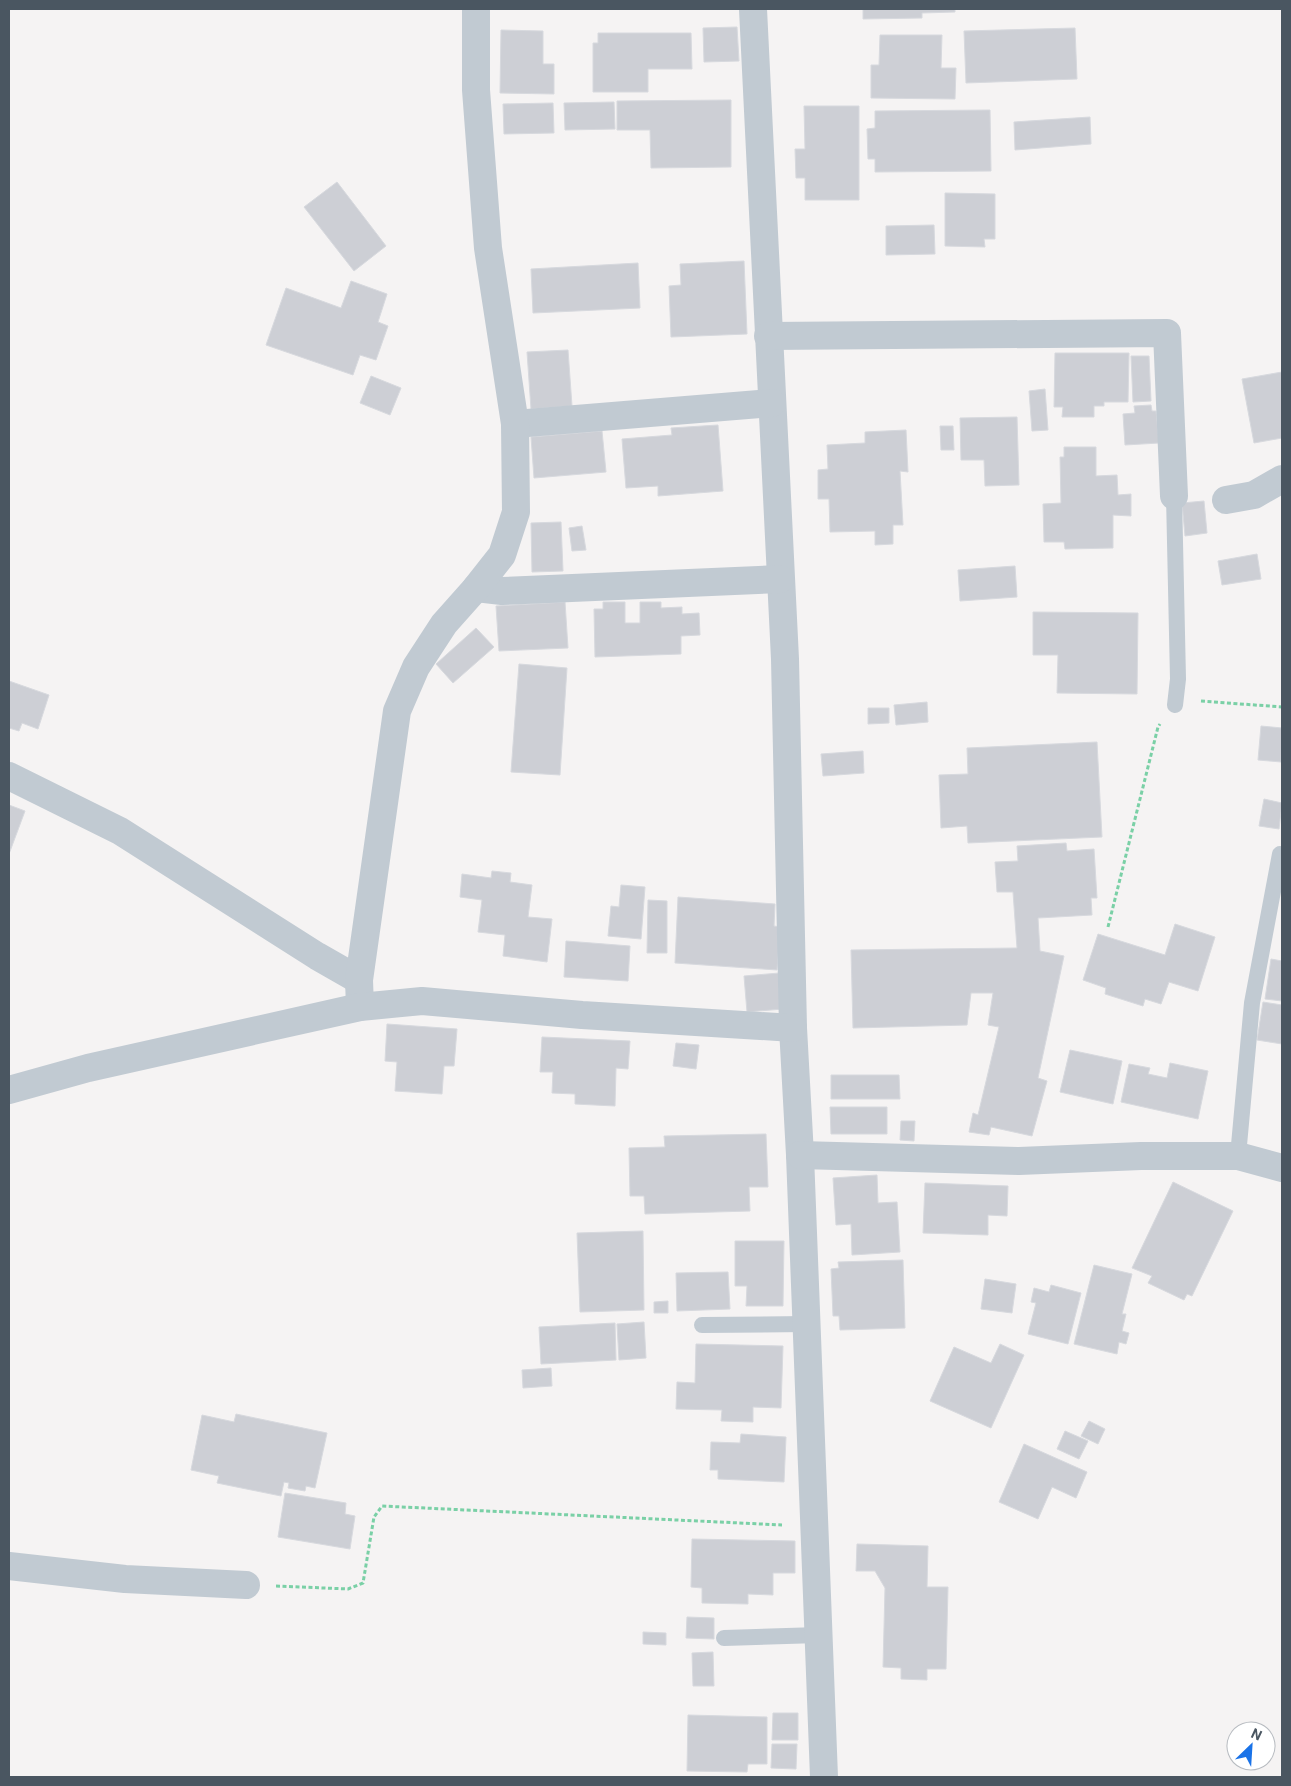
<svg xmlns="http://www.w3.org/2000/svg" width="1291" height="1786" viewBox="0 0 1291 1786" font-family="Roboto,sans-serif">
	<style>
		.building { fill: #cdcfd5; stroke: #d7d9de }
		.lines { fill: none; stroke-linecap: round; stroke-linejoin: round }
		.path { stroke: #7ad0a6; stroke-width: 3; stroke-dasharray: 4 2.5; stroke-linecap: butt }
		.lane { stroke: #c1cad2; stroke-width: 16 }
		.street { stroke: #c1cad2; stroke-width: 28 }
	</style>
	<rect width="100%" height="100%" fill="#f5f3f3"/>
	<g class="building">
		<path d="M863 9H955V12L922 13V18L863 19Z"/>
		<path d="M737 27 739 61 704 62 703 28Z"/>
		<path d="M1075 28 1077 79 966 83 964 31Z"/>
		<path d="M501 30 543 31V64H554V94L500 93Z"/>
		<path d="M598 33H691L692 69H648V92H593V43H598Z"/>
		<path d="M880 35H942L941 68H956L955 99 871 98V65H879Z"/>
		<path d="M731 100V167L651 168 650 130H617V101Z"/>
		<path d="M614 102 615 129 565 130 564 103Z"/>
		<path d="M553 103 554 133 504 134 503 104Z"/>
		<path d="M804 106H859V200H805V178H796L795 149H805Z"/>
		<path d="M990 110 991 171 875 172V159H868L867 129 875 128V111Z"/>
		<path d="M1090 117 1091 144 1015 150 1014 122Z"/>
		<path d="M337 182 386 246 354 271 304 207Z"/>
		<path d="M945 193 995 194V239H984L985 247 945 246Z"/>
		<path d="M934 225 935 254 886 255V226Z"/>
		<path d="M744 261 747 334 671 337 669 286 681 285 680 264Z"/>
		<path d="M638 263 640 308 533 313 531 269Z"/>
		<path d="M351 281 387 294 378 322 388 326 376 360 360 355 353 375 266 345 286 288 341 308Z"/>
		<path d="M568 350 572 406 531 409 527 352Z"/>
		<path d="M1055 353H1129L1128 402H1104V406H1094V417H1062L1063 407H1054Z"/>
		<path d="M1131 356H1149L1151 401 1133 402Z"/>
		<path d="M1282 372V438L1254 443 1242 379Z"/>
		<path d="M371 376 401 388 390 415 360 403Z"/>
		<path d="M1045 389 1048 430 1032 431 1029 391Z"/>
		<path d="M1151 405 1152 411H1156L1159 443 1125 445 1123 414 1135 413 1134 406Z"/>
		<path d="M1017 417 1019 485 985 486 984 460H961L960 418Z"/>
		<path d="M718 425 723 491 658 496V486L626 488 622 439 672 435 671 428Z"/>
		<path d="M940 426H953L954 450H941Z"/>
		<path d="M906 430 908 472 900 471 903 525H893V544L875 545V531L830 532 829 499H818V470L828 469 827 445 865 443V432Z"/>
		<path d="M602 431 606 472 534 478 531 437Z"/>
		<path d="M1064 447H1096V476L1117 475 1118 495 1131 494V516L1113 515V548L1065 549 1064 542H1044L1043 504 1061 503 1060 457H1064Z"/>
		<path d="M1204 501 1207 533 1185 536 1182 503Z"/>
		<path d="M561 522 563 571 532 572 531 523Z"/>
		<path d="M582 526 586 550 572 551 569 528Z"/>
		<path d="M1257 554 1261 579 1222 585 1218 561Z"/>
		<path d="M1015 566 1017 597 960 601 958 570Z"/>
		<path d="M565 602 568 648 499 651 496 606Z"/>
		<path d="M603 602H625V623H640V602H661V608L682 607V614L699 613 700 635 681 636V654L595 657 594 609H603Z"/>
		<path d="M1033 612 1138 613 1137 694 1057 693 1058 655H1033Z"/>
		<path d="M476 628 494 647 453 683 436 664Z"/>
		<path d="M519 664 567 668 560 775 511 772Z"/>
		<path d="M9 681 49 695 38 729 22 723 19 731 9 728Z"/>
		<path d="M927 702 928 722 896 725 894 705Z"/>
		<path d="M868 708H889V723L868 724Z"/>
		<path d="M1261 726 1282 728 1281 762 1258 760Z"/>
		<path d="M1097 742 1102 837 968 843 967 826 941 828 939 775 968 774 967 748Z"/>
		<path d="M863 751 864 773 823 776 821 754Z"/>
		<path d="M1264 799 1282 803 1279 829 1259 826Z"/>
		<path d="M9 805 25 811 9 854Z"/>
		<path d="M1066 843 1067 851 1094 849 1097 898H1091L1092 915 1038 918 1040 951 1064 956 1038 1078 1047 1081 1032 1136 991 1127 989 1135 969 1132 973 1113 978 1115 999 1027 988 1025 993 993H971L967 1025 853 1028 851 950 1017 948 1013 892H997L995 862 1018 861 1017 846Z"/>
		<path d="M492 871 511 873 510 882 532 885 528 917 552 919 547 962 503 956 505 935 478 932 482 900 460 897 462 874 491 878Z"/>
		<path d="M621 885 645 887 641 939 608 936 611 906 619 907Z"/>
		<path d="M678 897 775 904 774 926 780 927 777 970 675 963Z"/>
		<path d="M648 900 667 901V953H647Z"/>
		<path d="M1175 924 1215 937 1198 991 1169 982 1161 1004 1145 999 1143 1006 1105 994 1106 988 1083 980 1098 934 1165 955Z"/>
		<path d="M566 941 630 946 628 981 564 977Z"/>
		<path d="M1271 959 1282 961V1001L1265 999Z"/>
		<path d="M779 973 783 1009 747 1012 744 976Z"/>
		<path d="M1263 1002 1282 1005V1044L1257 1040Z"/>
		<path d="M387 1024 457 1029 454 1066H444L442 1094 395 1091 397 1062 385 1061Z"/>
		<path d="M542 1037 630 1041 628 1069 616 1068 615 1106 575 1104V1094L552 1093 553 1072H540Z"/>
		<path d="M676 1043 699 1045 696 1069 673 1066Z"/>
		<path d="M1070 1050 1122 1061 1113 1104 1060 1092Z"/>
		<path d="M1170 1063 1208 1071 1198 1119 1121 1102 1129 1064 1150 1068 1148 1074 1167 1078Z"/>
		<path d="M831 1075H899L900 1099H831Z"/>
		<path d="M830 1107H887V1134H831Z"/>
		<path d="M901 1121H915L914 1141 900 1140Z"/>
		<path d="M766 1134 768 1187H749L750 1211 645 1214 644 1196H630L629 1148 665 1147 664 1136Z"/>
		<path d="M877 1175 878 1203 897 1202 900 1252 852 1255 851 1224 836 1225 833 1178Z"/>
		<path d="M1173 1182 1233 1211 1192 1296 1187 1294 1184 1300 1148 1283 1152 1276 1132 1268Z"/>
		<path d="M925 1183 1008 1186 1007 1216 988 1215V1235L923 1233Z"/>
		<path d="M643 1231 644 1310 580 1312 577 1233Z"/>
		<path d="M735 1241H784L783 1306H746L747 1286H735Z"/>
		<path d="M903 1260 905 1328 840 1330 839 1316H833L831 1269 839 1268 838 1262Z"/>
		<path d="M1094 1265 1132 1274 1122 1314H1126L1122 1331 1129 1333 1126 1344 1119 1342 1117 1354 1074 1344Z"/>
		<path d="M728 1272 730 1309 677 1311 676 1273Z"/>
		<path d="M985 1279 1016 1284 1012 1313 981 1309Z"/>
		<path d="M1051 1285 1081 1293 1068 1344 1028 1334 1036 1303 1031 1302 1034 1288 1049 1292Z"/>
		<path d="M668 1301V1313H654V1302Z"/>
		<path d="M644 1322 646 1358 619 1360 617 1324Z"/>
		<path d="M615 1323 616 1360 541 1364 539 1327Z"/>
		<path d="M696 1344 783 1346 781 1408 753 1407V1422L721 1421 722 1410 676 1409 677 1382 695 1383Z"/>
		<path d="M1000 1344 1024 1355 991 1428 930 1401 954 1347 991 1363Z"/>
		<path d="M551 1368 552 1386 523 1388 522 1370Z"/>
		<path d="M236 1414 327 1433 315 1488 306 1486 305 1491 288 1488 289 1483 284 1482 281 1496 217 1483 219 1476 191 1470 202 1415 234 1422Z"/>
		<path d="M1089 1421 1105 1429 1098 1444 1081 1436Z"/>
		<path d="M1065 1431 1088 1441 1079 1459 1057 1449Z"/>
		<path d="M741 1434 786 1437 784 1482 718 1479V1470H710L711 1442 740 1443Z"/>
		<path d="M1024 1444 1087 1472 1076 1498 1052 1487 1038 1519 999 1502Z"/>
		<path d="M285 1493 346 1503 345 1514 355 1516 350 1549 278 1537Z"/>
		<path d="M692 1539 795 1541V1573H773V1595L748 1594V1604L702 1603V1588L691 1587Z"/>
		<path d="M857 1544 928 1546 927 1587H948L946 1669H927V1680L901 1679V1668L883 1667 885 1588 875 1571H856Z"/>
		<path d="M687 1617 714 1618V1639L686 1638Z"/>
		<path d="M643 1632 666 1633V1645L643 1644Z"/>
		<path d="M713 1652 714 1686H693L692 1653Z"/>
		<path d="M773 1713H798V1740H772Z"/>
		<path d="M688 1715 767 1717V1764H748L747 1772 687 1771Z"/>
		<path d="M772 1744H797L796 1769 771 1768Z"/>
	</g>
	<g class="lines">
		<g class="path">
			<path d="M1201 701 1282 707"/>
			<path d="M1108 927 1158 727 1160 724"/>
			<path d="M276 1586 348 1589 363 1583 374 1517 382 1506 782 1525"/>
		</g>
		<g class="lane">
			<path d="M1174 496 1178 679 1175 705"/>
			<path d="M1238 1156 1252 1003 1280 854"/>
			<path d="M702 1325 807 1324"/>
			<path d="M724 1638 819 1635"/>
		</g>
		<g class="street">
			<path d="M753 9 785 659 793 1028 800 1155 824 1777"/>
			<path d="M768 336 1167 333 1174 496"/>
			<path d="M515 424 772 403"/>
			<path d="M1226 500 1254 495 1282 479"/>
			<path d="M476 588 502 591 780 579"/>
			<path d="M9 776 120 831 317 956 359 980"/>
			<path d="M360 1007 359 980 397 711 416 667 444 624 476 588 502 555 516 512 515 424 488 248 476 90V9"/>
			<path d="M9 1090 88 1068 360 1007 422 1001 582 1015 793 1028"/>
			<path d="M800 1155 1019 1161 1141 1156H1238L1282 1168"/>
			<path d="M9 1566 125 1579 246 1585"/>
		</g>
	</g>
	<rect width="1291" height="1786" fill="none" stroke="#4a5661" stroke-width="20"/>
	<g transform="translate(1251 1746) rotate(25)"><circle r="24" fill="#ffffff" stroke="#b7bbc0"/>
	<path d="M0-4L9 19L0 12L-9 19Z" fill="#1a73e8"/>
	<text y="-8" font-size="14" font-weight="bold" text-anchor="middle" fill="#4a5661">N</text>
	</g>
</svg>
